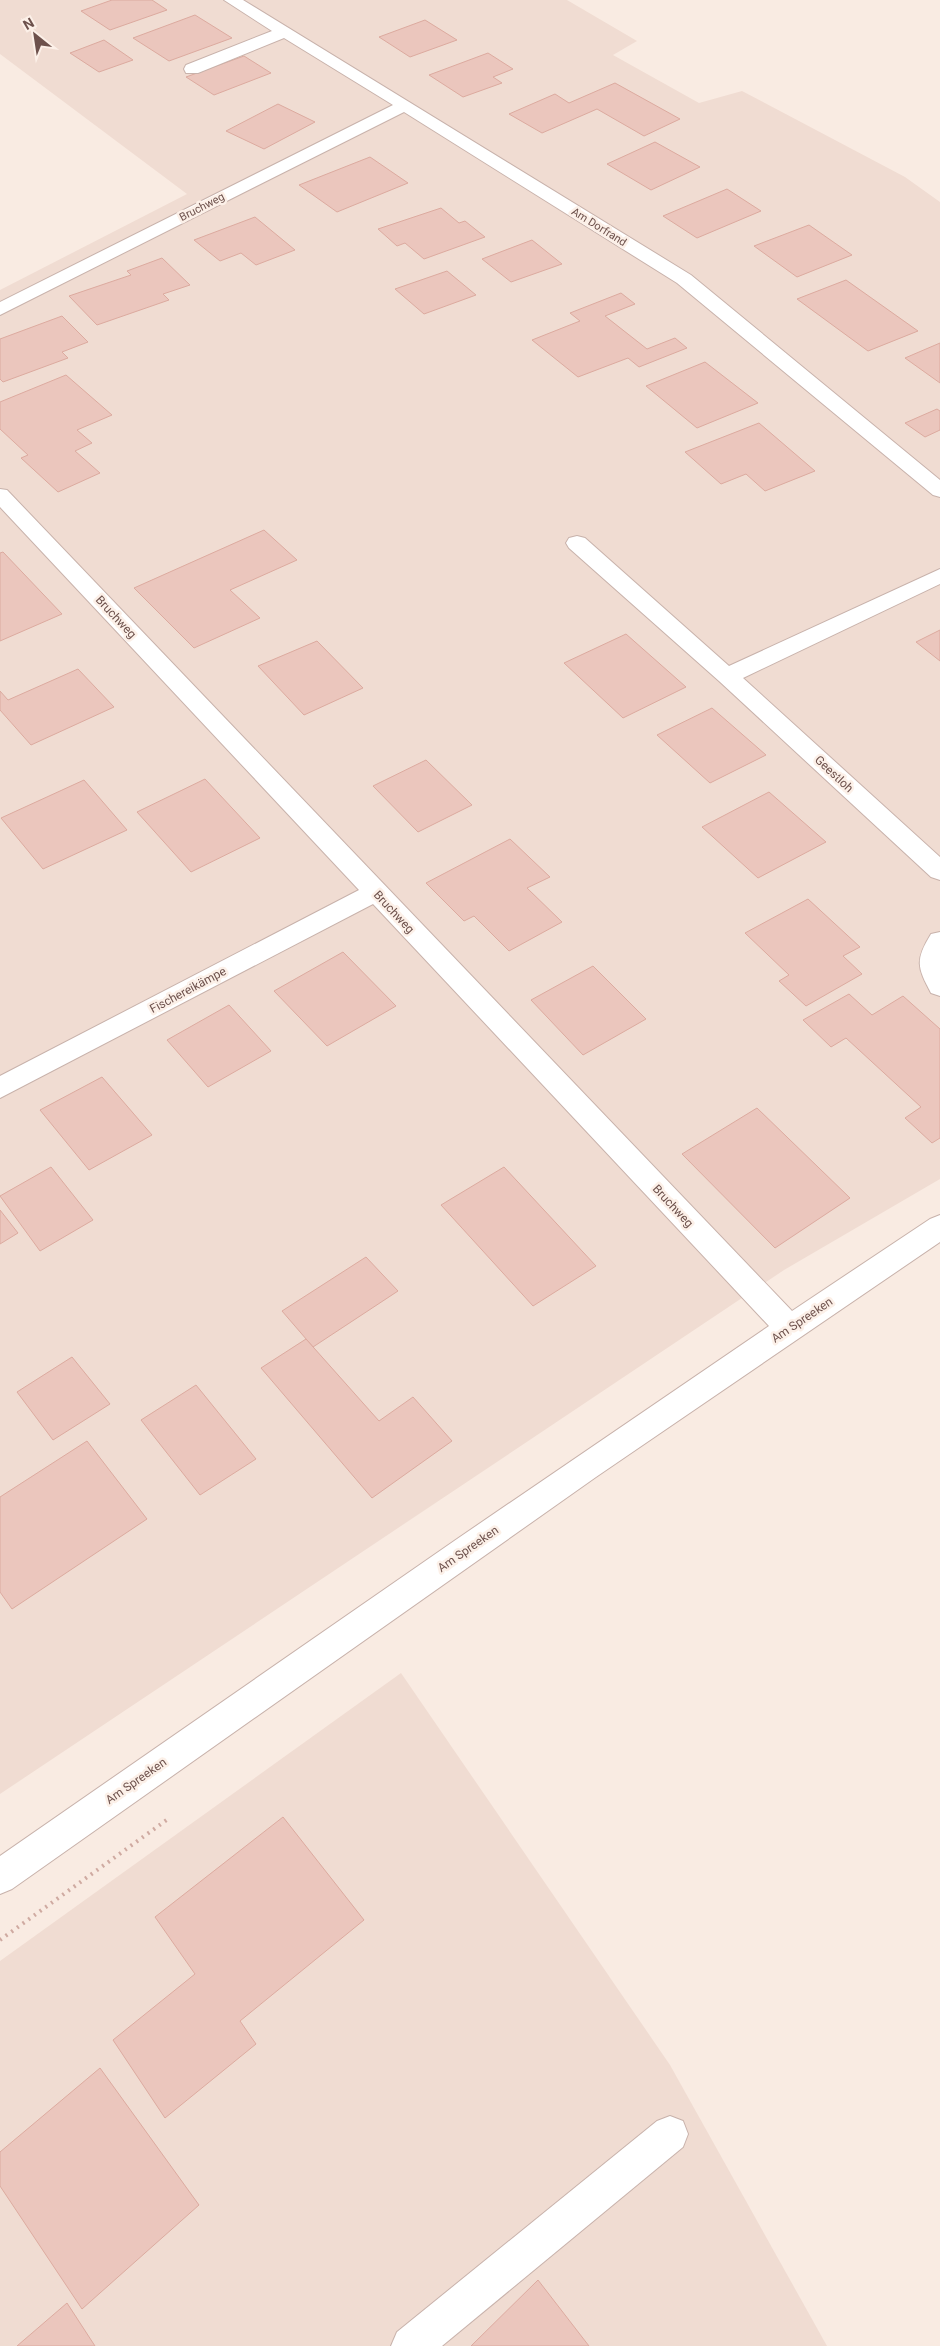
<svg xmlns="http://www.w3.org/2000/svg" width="940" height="2346" viewBox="0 0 940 2346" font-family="Roboto,sans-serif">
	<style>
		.residential { fill: #f0dcd2 }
		.building { fill: #ebc6bd; stroke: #dcaa9f }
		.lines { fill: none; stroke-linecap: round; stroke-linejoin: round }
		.minor-casing { stroke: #c8b2ab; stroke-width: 2 }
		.path { stroke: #cfaaa1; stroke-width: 4; stroke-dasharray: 2 5; stroke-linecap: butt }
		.minor { fill: #fff; fill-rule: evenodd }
		.labels { text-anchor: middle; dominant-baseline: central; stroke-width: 5; stroke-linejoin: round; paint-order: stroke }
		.far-street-label { font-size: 11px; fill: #6d514c; stroke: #fcf0e8 }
		.street-label { font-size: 12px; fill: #6d514c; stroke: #fcf0e8 }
	</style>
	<rect width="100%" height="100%" fill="#f9ebe2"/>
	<g class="residential">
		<path d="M0 0H567L637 41 613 55 699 103 742 91 905 177 940 202V1179L784 1270 0 1794V290L187 194 0 54Z"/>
		<path d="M401 1673 670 2065 827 2346H0V1961Z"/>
	</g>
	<g class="building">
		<path d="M112 0H152L167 10 110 30 81 11Z"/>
		<path d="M195 15 232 38 169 61 133 38Z"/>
		<path d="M425 20 457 40 410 57 379 37Z"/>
		<path d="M104 40 133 60 99 72 70 53Z"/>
		<path d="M488 53 513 69 493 77 502 83 463 97 429 75Z"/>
		<path d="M244 56 271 73 214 95 186 77Z"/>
		<path d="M615 83 680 119 644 136 597 109 542 133 509 114 555 94 569 103Z"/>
		<path d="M278 104 315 122 264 149 226 131Z"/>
		<path d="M655 142 700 167 651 190 607 164Z"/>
		<path d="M370 157 408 183 337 212 299 185Z"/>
		<path d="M727 189 761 211 697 238 663 216Z"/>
		<path d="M441 208 459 223 465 221 485 237 424 259 405 243 397 246 378 229Z"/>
		<path d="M255 217 295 250 256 265 241 253 220 261 194 240Z"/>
		<path d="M809 225 852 255 797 277 754 246Z"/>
		<path d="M532 240 562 264 511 282 482 259Z"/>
		<path d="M162 258 190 285 163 294 169 300 97 325 69 296 131 275 127 271Z"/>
		<path d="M447 271 476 295 424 314 395 289Z"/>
		<path d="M846 280 918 331 868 351 797 299Z"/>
		<path d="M621 293 635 304 605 316 647 349 675 338 687 348 639 367 628 358 578 377 532 340 580 321 570 313Z"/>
		<path d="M62 316 88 342 62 352 68 358 3 382 0 379V339Z"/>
		<path d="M940 343V383L905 358Z"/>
		<path d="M705 362 758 403 697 428 646 386Z"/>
		<path d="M66 375 112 415 77 430 92 443 75 451 100 473 58 492 21 458 28 455 0 429V402Z"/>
		<path d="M937 409 940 411V430L925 437 905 423Z"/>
		<path d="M759 423 815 471 765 491 746 474 721 484 685 452Z"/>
		<path d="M264 530 297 560 230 590 260 618 194 648 134 588Z"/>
		<path d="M3 552 62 614 0 641V553Z"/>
		<path d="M940 630V661L916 642Z"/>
		<path d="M626 634 686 687 623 718 564 663Z"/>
		<path d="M317 641 363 688 304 715 258 666Z"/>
		<path d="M78 669 114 707 31 745 0 710V691L8 700Z"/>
		<path d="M712 708 766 755 710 783 657 735Z"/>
		<path d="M426 760 472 805 418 832 373 786Z"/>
		<path d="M205 779 260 838 191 872 137 812Z"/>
		<path d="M84 780 127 830 43 869 1 818Z"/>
		<path d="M769 792 826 842 758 878 702 827Z"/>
		<path d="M510 839 550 877 527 888 562 922 509 951 474 916 464 921 426 883Z"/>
		<path d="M808 899 860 947 843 956 862 974 806 1006 779 981 789 975 745 933Z"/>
		<path d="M343 952 396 1006 327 1046 274 991Z"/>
		<path d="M593 966 646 1019 583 1055 531 1000Z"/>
		<path d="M849 994 872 1015 903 996 940 1029V1138L932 1143 905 1118 921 1107 846 1038 831 1047 803 1020Z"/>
		<path d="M229 1005 271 1051 208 1087 167 1040Z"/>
		<path d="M102 1077 152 1135 89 1170 40 1110Z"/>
		<path d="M757 1108 850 1198 775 1248 682 1154Z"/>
		<path d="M51 1167 93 1220 40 1251 0 1196Z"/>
		<path d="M504 1167 596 1266 533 1306 441 1205Z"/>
		<path d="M0 1210 18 1233 0 1244Z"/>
		<path d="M366 1257 398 1291 313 1347 282 1311Z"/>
		<path d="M306 1339 379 1421 413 1397 452 1441 372 1498 261 1368Z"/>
		<path d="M72 1357 110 1404 53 1440 17 1392Z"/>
		<path d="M196 1385 256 1459 200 1495 141 1420Z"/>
		<path d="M87 1441 147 1519 12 1609 0 1592V1497Z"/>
		<path d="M283 1817 364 1920 240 2021 256 2044 165 2118 113 2040 195 1974 155 1917Z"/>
		<path d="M100 2068 199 2205 82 2309 0 2186V2152Z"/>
		<path d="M538 2280 589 2346H471Z"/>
		<path d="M67 2303 95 2346H17Z"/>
	</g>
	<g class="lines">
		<g class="minor-casing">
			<g id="minor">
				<path d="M224 0H243L691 275 940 480V497L933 495 677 283 404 112 0 315V302L393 105 284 38 198 73H186L184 69 186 65 272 31Z"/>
				<path d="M0 489 7 490 792 1311 930 1219 940 1215V1242L596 1477 12 1889 0 1894V1856L457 1539 769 1326 373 904 0 1098V1076L359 890 0 507Z"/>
				<path d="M577 536 585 538 729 666 940 569V584L743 678 940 857V880L931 877 719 681 569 548 566 543 569 538Z"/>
				<path d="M940 932V996L931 993C917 967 915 960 931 934Z"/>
				<path d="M670 2116 683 2121 688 2134 683 2147 442 2346H391L397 2332 657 2121Z"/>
			</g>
		</g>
		<path class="path" d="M0 1940 168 1819"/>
		<use href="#minor" class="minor"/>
	</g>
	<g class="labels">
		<g class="far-street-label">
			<text transform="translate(202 207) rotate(-27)">Bruchweg</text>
			<text transform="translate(599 227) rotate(32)">Am Dorfrand</text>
		</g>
		<g class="street-label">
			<text transform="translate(116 617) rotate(47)">Bruchweg</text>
			<text transform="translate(834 774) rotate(43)">Geestloh</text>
			<text transform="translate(394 912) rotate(47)">Bruchweg</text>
			<text transform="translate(188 990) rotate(-28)">Fischereikämpe</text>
			<text transform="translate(673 1206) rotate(47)">Bruchweg</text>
			<text transform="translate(802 1320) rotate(-34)">Am Spreeken</text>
			<text transform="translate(468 1549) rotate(-35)">Am Spreeken</text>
			<text transform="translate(136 1781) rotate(-35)">Am Spreeken</text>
		</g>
	</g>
	<g transform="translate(35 35) rotate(330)" stroke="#fcf0e8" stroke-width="4" paint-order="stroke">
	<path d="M0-4L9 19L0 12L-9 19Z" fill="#6d514c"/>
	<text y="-8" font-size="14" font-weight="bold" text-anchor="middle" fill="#6d514c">N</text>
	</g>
</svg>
